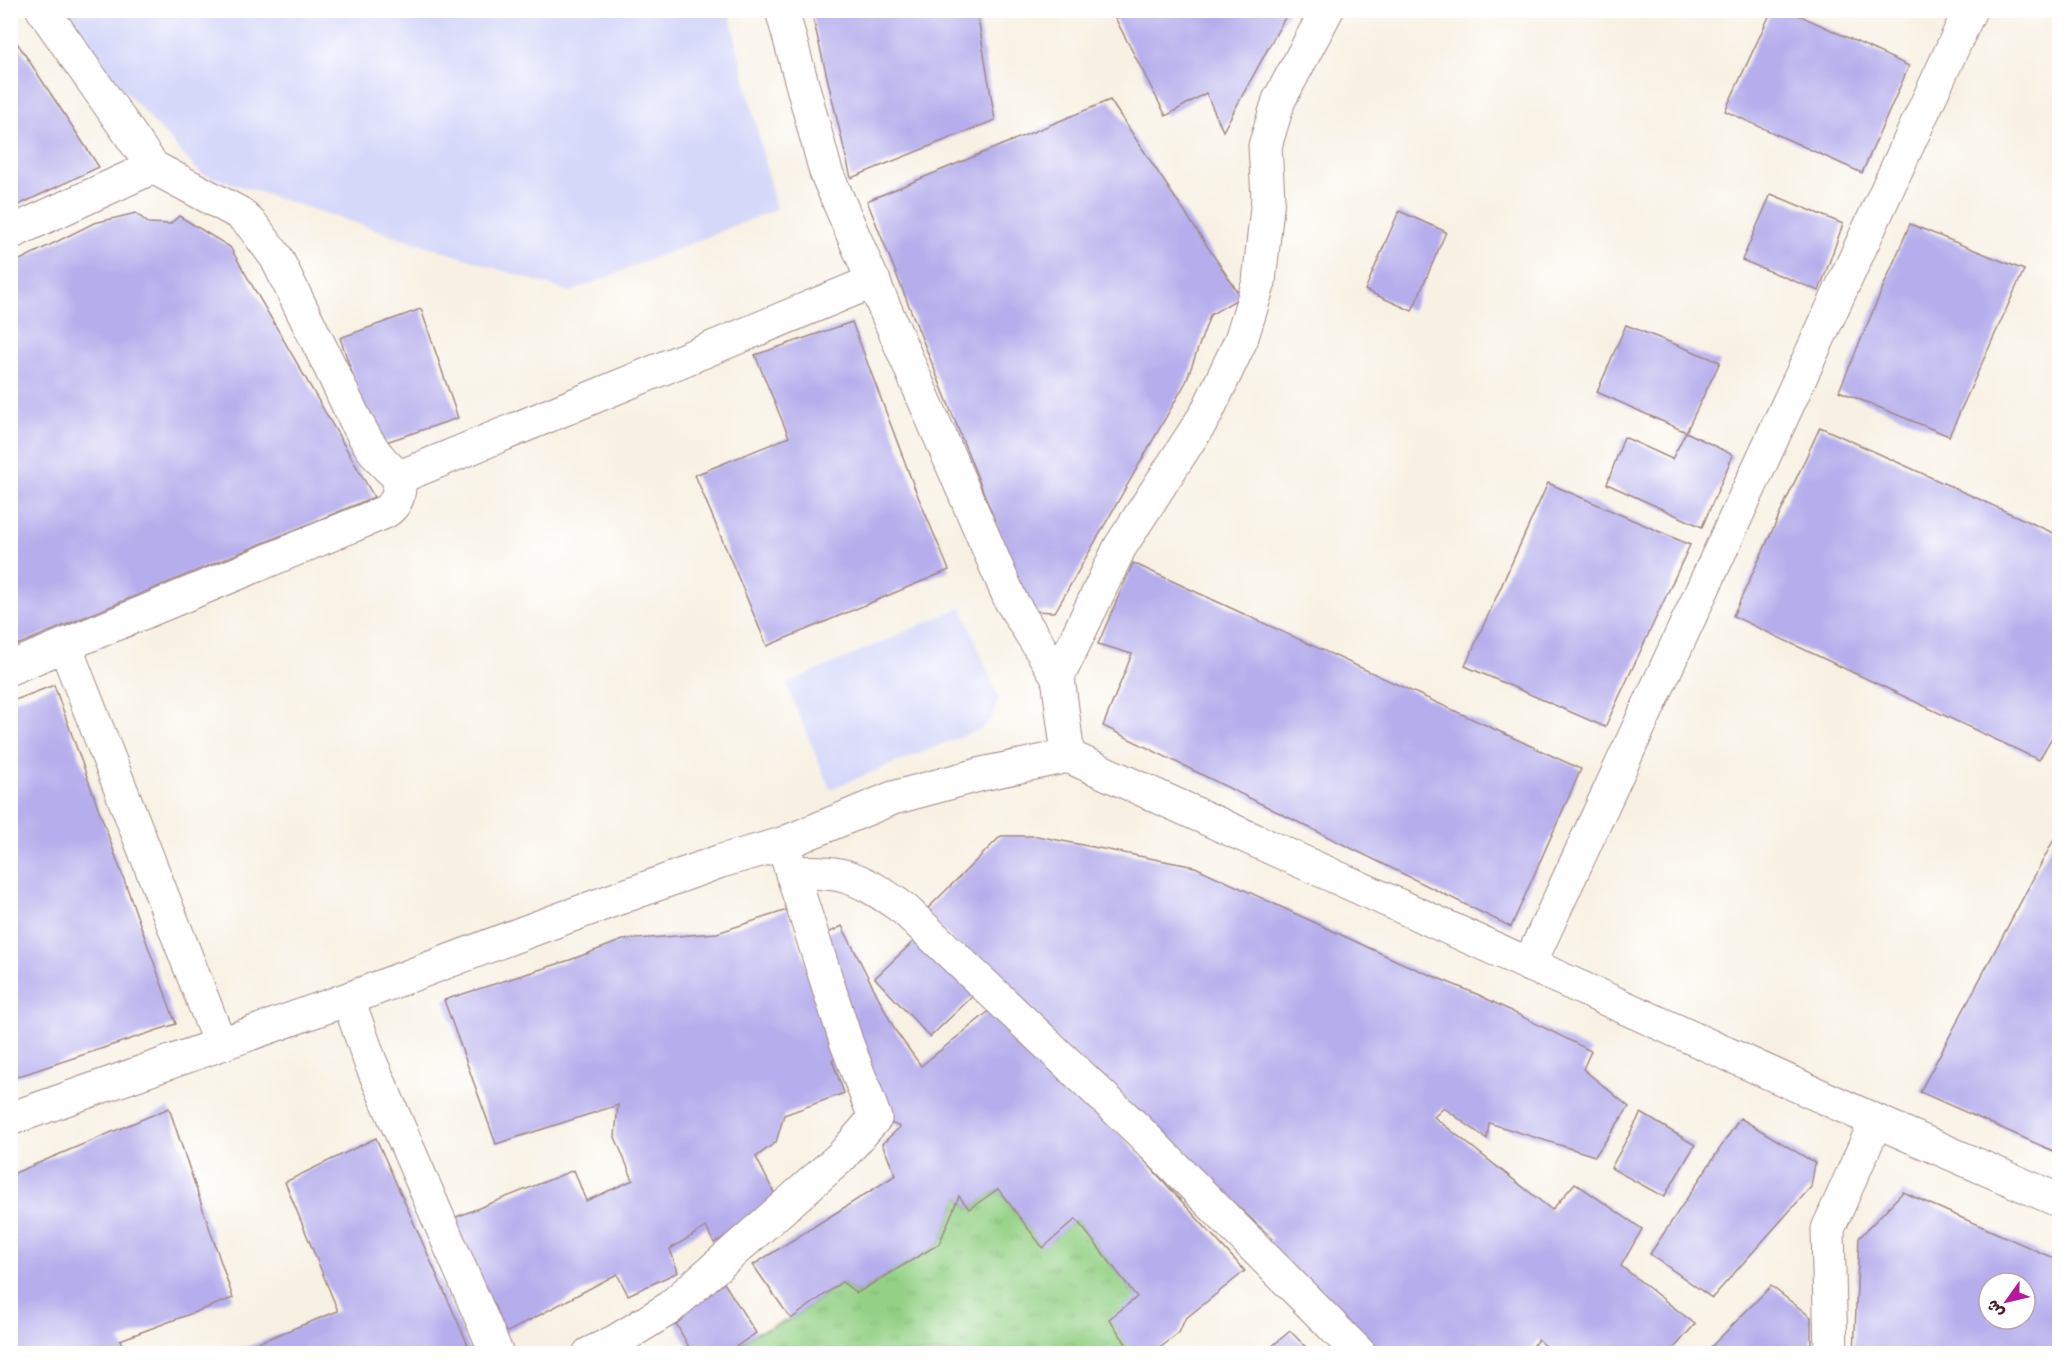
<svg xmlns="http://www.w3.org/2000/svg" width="2070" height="1364" viewBox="0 0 2070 1364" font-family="'Patrick Hand','Playpen Sans Arabic',sans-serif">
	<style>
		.built { fill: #d5d8f9 }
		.park { fill: url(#park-tufts); stroke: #6f7858; stroke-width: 1.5 }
		.building { fill: #b6aeec; fill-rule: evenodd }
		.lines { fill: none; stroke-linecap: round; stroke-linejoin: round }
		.minor-casing { stroke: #a18887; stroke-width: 35 }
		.minor { stroke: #fff; stroke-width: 33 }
	</style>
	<defs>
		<pattern id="park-tufts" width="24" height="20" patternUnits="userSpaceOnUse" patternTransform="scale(1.5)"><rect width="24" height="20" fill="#94d186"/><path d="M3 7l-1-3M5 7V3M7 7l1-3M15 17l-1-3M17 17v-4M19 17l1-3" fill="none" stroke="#81b374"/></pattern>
	</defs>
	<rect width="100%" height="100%" fill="#fff"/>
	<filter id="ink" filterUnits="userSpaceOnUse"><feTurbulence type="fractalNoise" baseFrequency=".0167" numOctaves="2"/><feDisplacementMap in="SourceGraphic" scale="12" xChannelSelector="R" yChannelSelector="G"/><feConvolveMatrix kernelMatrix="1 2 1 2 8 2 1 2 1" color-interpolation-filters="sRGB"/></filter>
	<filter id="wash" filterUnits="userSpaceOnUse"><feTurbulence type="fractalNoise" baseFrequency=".008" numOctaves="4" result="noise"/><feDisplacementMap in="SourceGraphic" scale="24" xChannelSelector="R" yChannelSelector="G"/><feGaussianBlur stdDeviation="1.35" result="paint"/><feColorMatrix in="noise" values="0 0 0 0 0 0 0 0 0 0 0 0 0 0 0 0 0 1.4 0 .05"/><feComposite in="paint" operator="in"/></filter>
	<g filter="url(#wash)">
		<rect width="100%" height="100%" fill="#f8f1e3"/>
		<g class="built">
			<path d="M53 10 729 11 776 209 570 292 200 173 53 12Z"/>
			<path d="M962 607 999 699 992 718 981 729 830 789 786 684Z"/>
		</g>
		<path class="park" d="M998 1189 1043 1247 1076 1219 1137 1297 1133 1353 725 1354 756 1333 791 1319 842 1282 857 1293 939 1244 959 1196 969 1209Z"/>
		<g id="blocks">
			<g class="building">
				<path d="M811 10H998L978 18 995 120 851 178Z"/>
				<path d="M1111 10H1289L1223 131 1206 93 1166 116Z"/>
				<path d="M1772 10H1788L1909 66 1862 173 1725 111Z"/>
				<path d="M10 32 99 167 10 209Z"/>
				<path d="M1110 100 1241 297 1210 315 1186 382 1055 612 1031 611 867 201Z"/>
				<path d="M1771 194 1843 224 1819 291 1742 260Z"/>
				<path d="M1399 211 1446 232 1412 311 1365 290Z"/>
				<path d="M136 213 148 223 170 224 179 216 230 247 374 497 10 648V265L94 223Z"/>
				<path d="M1910 224 2024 270 1949 436 1839 391Z"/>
				<path d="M421 309 458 418 377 445 340 338Z"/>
				<path d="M852 322 915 489 949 570 767 646 695 475 789 437 755 355Z"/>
				<path d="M1626 325 1720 362 1686 432 1597 392Z"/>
				<path d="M1820 427 2060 536V723L2039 760 1733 616Z"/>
				<path d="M1686 432 1733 455 1702 527 1607 484 1624 437 1672 459Z"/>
				<path d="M1548 483 1690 545 1605 727 1465 666Z"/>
				<path d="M1133 563 1581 769 1511 927 1103 726 1132 654 1098 644Z"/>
				<path d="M54 685 176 1024 10 1079V702Z"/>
				<path d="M2060 828V1154L1920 1092Z"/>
				<path d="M1001 836H1037L1195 867 1404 964 1479 995 1591 1051 1583 1069 1629 1107 1595 1156 1489 1123 1487 1139 1444 1108 1434 1117 1552 1210 1575 1183 1642 1229 1621 1266 1695 1324 1669 1354H1554L1538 1339 1528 1354H1375L1266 1247 1272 1238 1025 1011 924 912Z"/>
				<path d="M787 910 839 1055 832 1060 844 1093 784 1115 776 1142 756 1157 780 1205 714 1243 706 1227 670 1249 678 1272 628 1295 617 1274 496 1338 444 1222 574 1170 586 1201 633 1180 615 1137 618 1105 496 1144 444 1000 570 960 623 940 717 933Z"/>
				<path d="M842 926 895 1030 921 1066 993 1008 1124 1138 1245 1271 1185 1319 1179 1333 1152 1354H1133L1109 1319 1137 1297 1076 1219 1043 1248 998 1189 969 1209 959 1196 939 1244 857 1293 842 1282 791 1319 753 1265 896 1175 882 1144 900 1127 880 1118 819 938Z"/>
				<path d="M920 935 975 994 930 1037 875 978Z"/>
				<path d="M169 1108 233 1298 120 1340 126 1354H10V1175Z"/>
				<path d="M1641 1113 1695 1145 1664 1197 1611 1168Z"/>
				<path d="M1740 1118 1815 1163 1811 1187 1712 1298 1650 1254Z"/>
				<path d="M376 1138 472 1354H240L239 1350 338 1311 285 1182Z"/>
				<path d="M1903 1192 2060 1261V1354H1854L1859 1238ZM1989 1283H2025V1319H1989Z"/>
				<path d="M724 1283 756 1333 725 1354H693L674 1320Z"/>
				<path d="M1771 1286 1811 1317V1354H1704Z"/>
				<path d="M1290 1331 1313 1354H1263Z"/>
			</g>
		</g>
	</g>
	<g filter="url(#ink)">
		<use href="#blocks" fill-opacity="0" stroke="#a18887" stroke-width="1.5"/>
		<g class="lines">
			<g class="minor-casing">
				<g id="minor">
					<path d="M43 10 153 167 239 213 252 225 276 257C294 294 313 332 331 369 349 405 366 454 400 477L874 281"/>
					<path d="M782 10 826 172 1011 601 1058 677"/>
					<path d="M10 233 153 167"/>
					<path d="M65 646 220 1044"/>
					<path d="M10 668 385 512C399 504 399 492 400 477"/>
					<path d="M1068 756 1058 677 1120 547 1206 414 1241 340 1259 282 1268 198 1265 146 1279 100 1327 10"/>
					<path d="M792 874C843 868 863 880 904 909L1136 1128 1360 1354"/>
					<path d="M1529 965 1970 10"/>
					<path d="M348 999 370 1061 497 1354"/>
					<path d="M10 1119 348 999 539 927 721 861 782 844 893 798 982 774 1068 756 1876 1121 2060 1201"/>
					<path d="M589 1354 616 1341 668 1309 842 1156 875 1118 846 1041 786 854"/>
					<path d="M1831 1354 1828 1229 1876 1121"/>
				</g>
			</g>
			<use href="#minor" class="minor"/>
		</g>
	</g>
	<rect width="2070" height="1364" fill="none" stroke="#fff" stroke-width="36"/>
	<g transform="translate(2007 1301) rotate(236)"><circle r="28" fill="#ffffff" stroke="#b7a5aa" stroke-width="1.5"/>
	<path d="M0-4.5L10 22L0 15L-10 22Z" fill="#b5179e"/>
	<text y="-9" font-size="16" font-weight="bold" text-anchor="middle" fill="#4a1f2b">ش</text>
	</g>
</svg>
